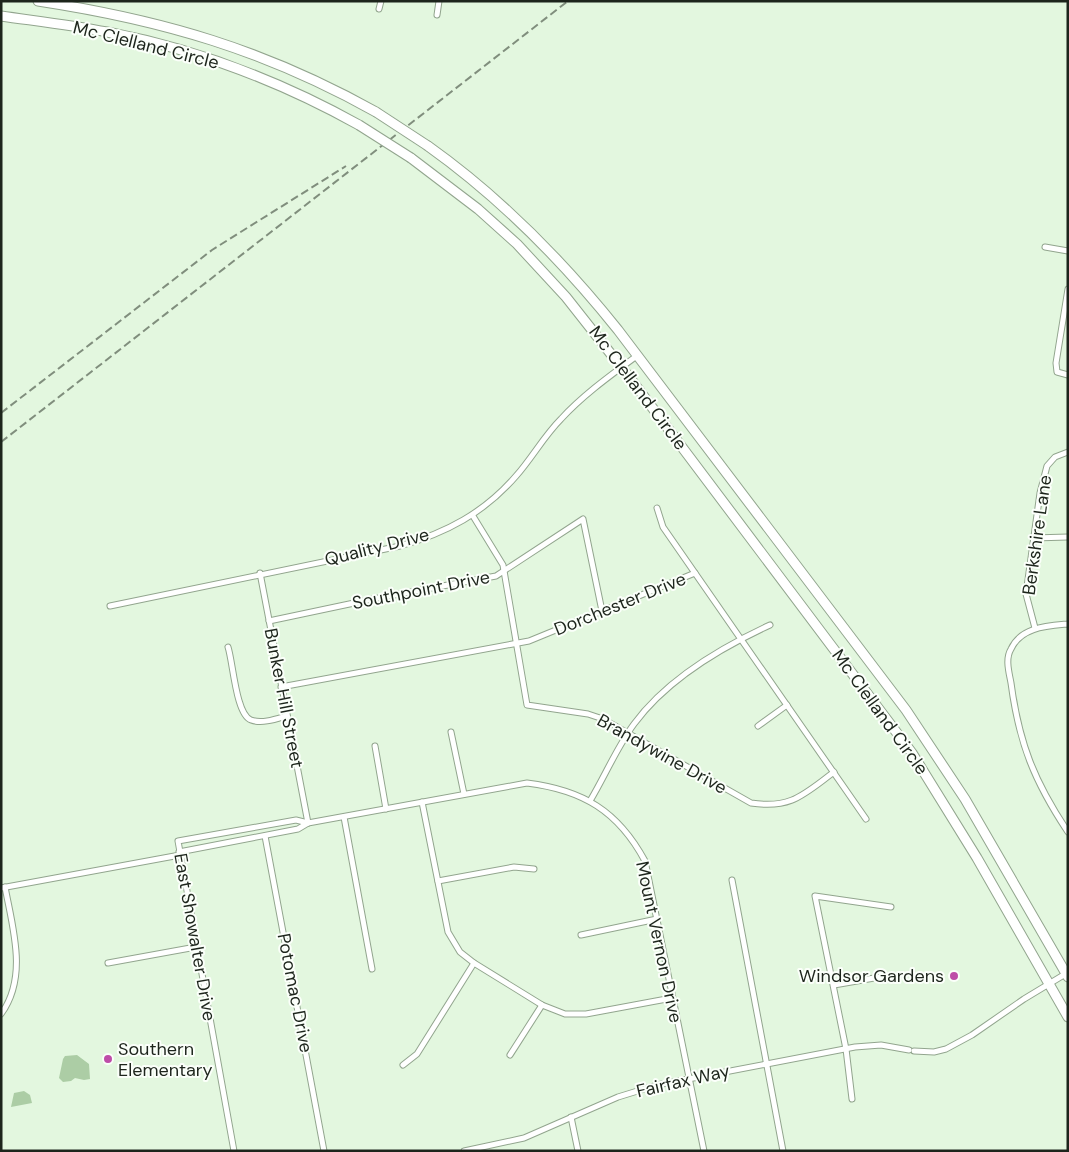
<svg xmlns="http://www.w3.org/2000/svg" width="1069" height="1152" viewBox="0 0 1069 1152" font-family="'DM Sans',sans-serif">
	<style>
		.green { fill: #accda5 }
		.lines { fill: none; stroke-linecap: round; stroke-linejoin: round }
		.minor-casing { stroke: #92a58e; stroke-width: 7 }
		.trunk-casing { stroke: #92a58e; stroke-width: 11 }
		.minor { stroke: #fff; stroke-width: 5 }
		.trunk { stroke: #fff; stroke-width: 9 }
		.rail { stroke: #808e7d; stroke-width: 2; stroke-dasharray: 8 4; stroke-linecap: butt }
		.trunk-bridge-casing { stroke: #92a58e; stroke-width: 11; stroke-linecap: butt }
		.trunk-bridge { stroke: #fff; stroke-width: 9 }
		.poi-dot { fill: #be4da8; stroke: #fbfffa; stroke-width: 2 }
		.labels { text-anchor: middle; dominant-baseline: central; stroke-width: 4; stroke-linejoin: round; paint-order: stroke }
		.street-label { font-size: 18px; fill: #1d251c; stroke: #fbfffa }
		.poi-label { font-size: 18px; fill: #1d251c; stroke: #fbfffa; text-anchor: end }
	</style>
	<rect width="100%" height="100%" fill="#e3f7df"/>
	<g class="green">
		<path d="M77 1055 89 1064 90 1079 84 1080 75 1078 71 1081 63 1082 59 1078 63 1059 65 1056Z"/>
		<path d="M24 1091 30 1095 32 1103 11 1107 14 1093Z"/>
	</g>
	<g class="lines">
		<g class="minor-casing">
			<g id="minor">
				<path d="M379 9 381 1"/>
				<path d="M437 15 439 1"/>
				<path d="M1045 247 1068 251"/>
				<path d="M1068 289 1056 363 1057 372 1068 375"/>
				<path d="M657 508 663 527 866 819"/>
				<path d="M473 516 503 565 527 705 588 714 603 719 751 803C791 809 803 795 834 772"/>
				<path d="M1033 538 1068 537"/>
				<path d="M260 573 308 823"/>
				<path d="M110 606 400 546C446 533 484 513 516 476 532 458 544 436 561 419 583 395 611 375 638 355"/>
				<path d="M269 621 373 599 496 576 583 519 602 611"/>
				<path d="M1068 624C1047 626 1021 627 1011 649 1005 659 1009 672 1011 683 1019 743 1034 781 1068 832"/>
				<path d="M1035 628 1026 594 1040 493 1047 466 1055 457 1068 452"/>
				<path d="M228 647C233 662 236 715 251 720 262 724 276 719 286 716"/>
				<path d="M281 687 529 641 695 573"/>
				<path d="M758 726 787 705"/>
				<path d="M451 732 464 794"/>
				<path d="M375 746 386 809"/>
				<path d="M590 801C605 776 617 747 634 724 667 679 720 648 770 625"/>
				<path d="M422 802 448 932 460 952 474 963 542 1005 565 1014H586L672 998"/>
				<path d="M344 817 372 969"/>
				<path d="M265 836 324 1151"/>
				<path d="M179 852 298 829 308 823 527 783C583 790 618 811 645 861L704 1151"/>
				<path d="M732 880 783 1151"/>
				<path d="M438 881 514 867 534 869"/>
				<path d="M1 888 180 855"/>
				<path d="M581 935 657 919"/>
				<path d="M108 963 196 947"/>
				<path d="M834 985 880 977"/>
				<path d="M1 1014C28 977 13 929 5 887"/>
				<path d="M914 1051 934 1052 946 1049 972 1035 1024 999 1067 973"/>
				<path d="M510 1055 542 1005"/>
				<path d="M403 1065 417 1054 474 963"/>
				<path d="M852 1099 846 1049 815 896 891 907"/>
				<path d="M571 1117 578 1151"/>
				<path d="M234 1151 178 841 296 820 308 823"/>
				<path d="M464 1151 524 1138 618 1097 657 1085 855 1047 881 1045 909 1050"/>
			</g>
		</g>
		<g class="trunk-casing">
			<g id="trunk">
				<path d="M38 1C163 20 265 50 376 112"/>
				<path d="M1 16C36 21 72 25 107 32 196 49 280 81 359 125"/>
				<path d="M428 146C501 198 562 260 618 330L906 710 965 799 1068 977"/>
				<path d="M411 158 478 209 517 244 566 297 633 382 912 753 977 858 1068 1017"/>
			</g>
		</g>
		<use href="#minor" class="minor"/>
		<use href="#trunk" class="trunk"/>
		<g class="rail">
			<path d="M1 413 212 250 346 166"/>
			<path d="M1 442 568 1"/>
		</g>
		<g class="trunk-bridge-casing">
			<g id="trunk-bridge">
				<path d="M376 112 428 146"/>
				<path d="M359 125 411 158"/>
			</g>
		</g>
		<use href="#trunk-bridge" class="trunk-bridge"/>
	</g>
	<g class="poi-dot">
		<circle cx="954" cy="976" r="5"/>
		<circle cx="108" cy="1059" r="5"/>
	</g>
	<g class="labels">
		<g class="street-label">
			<text transform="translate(146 45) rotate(14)">Mc Clelland Circle</text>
			<text transform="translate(638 388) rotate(53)">Mc Clelland Circle</text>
			<text transform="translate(1037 535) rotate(-82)">Berkshire Lane</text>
			<text transform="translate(377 547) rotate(-14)">Quality Drive</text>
			<text transform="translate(421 590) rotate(-11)">Southpoint Drive</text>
			<text transform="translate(620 604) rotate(-22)">Dorchester Drive</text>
			<text transform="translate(284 698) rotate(79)">Bunker Hill Street</text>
			<text transform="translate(880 712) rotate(54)">Mc Clelland Circle</text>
			<text transform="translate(662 754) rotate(29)">Brandywine Drive</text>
			<text transform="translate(195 937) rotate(80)">East Showalter Drive</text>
			<text transform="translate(659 942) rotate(78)">Mount Vernon Drive</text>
			<text transform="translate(295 993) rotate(79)">Potomac Drive</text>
			<text transform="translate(683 1081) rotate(-13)">Fairfax Way</text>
		</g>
		<g class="poi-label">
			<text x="944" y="976">Windsor Gardens</text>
			<text x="118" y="1049" text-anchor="start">Southern<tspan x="118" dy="21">Elementary</tspan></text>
		</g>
	</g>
	<rect width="1069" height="1152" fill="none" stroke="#1d251c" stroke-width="5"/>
</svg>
